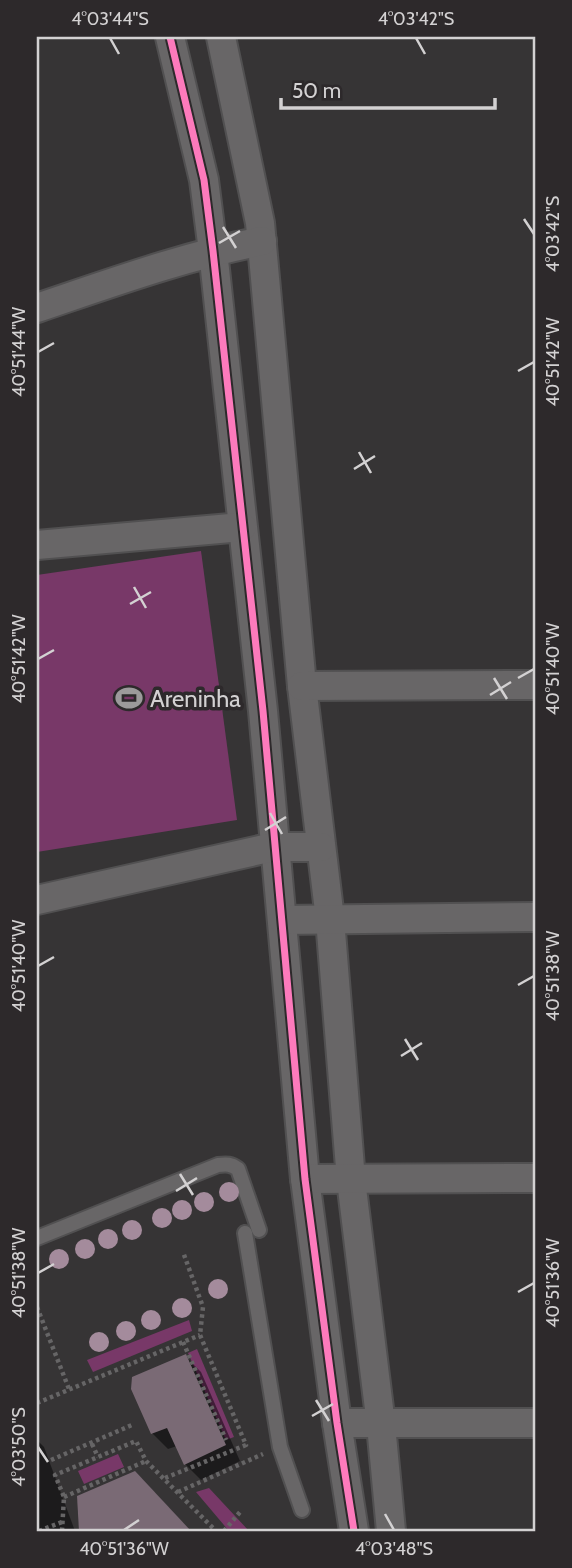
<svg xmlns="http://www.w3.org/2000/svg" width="572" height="1568" viewBox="0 0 572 1568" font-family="Cabin,sans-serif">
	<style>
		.green { fill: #783868 }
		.shadow { fill: #0007 }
		.building { fill: #7a6a75 }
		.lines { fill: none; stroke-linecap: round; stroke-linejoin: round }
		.service-casing { stroke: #515051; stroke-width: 18 }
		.minor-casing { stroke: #515051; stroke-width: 32 }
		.path { stroke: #666566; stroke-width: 4.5; stroke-dasharray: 3.5 3.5; stroke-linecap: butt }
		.service { stroke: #686667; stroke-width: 14 }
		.minor { stroke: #686667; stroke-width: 28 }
		.cycleway-casing { stroke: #2d292b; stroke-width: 11 }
		.cycleway { stroke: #fd7abc; stroke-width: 7 }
		.tree { fill: #a48b9c }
		.ticks { fill: none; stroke: #d3d1d2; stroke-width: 2.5 }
		.labels { text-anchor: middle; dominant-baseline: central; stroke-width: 7; stroke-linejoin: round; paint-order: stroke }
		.poi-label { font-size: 24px; fill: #d3d1d2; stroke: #2d292b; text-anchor: start }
		.neatline { fill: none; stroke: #d3d1d2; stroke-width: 2.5 }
		.ticks-label { font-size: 18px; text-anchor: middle; fill: #d3d1d2 }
	</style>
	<rect width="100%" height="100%" fill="#363435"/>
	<g class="green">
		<path d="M201 551 237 820 37 852V575Z"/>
		<path d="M189 1320 192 1331 93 1372 87 1360Z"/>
		<path d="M197 1349 234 1437 226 1440 188 1353Z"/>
		<path d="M118 1454 124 1467 84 1484 78 1471Z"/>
		<path d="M209 1488 249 1531H229L196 1492Z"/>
	</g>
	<g class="shadow">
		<path d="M185 1356 201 1372 240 1461 201 1480 185 1464 177 1446 168 1449 152 1433Z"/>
		<path d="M37 1440 44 1447 75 1531H37Z"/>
		<path d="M154 1492 190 1531H81L79 1497Z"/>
	</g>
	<g class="building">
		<path d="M186 1354 226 1445 184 1465 167 1428 151 1434 131 1389 132 1377Z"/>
		<path d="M135 1471 191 1531H79L77 1496Z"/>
	</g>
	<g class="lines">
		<g class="service-casing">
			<g id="service">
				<path d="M245 1233 280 1447 302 1510"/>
				<path d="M37 1238 218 1165C227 1164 231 1164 238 1169L259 1230"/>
			</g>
		</g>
		<g class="minor-casing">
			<g id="minor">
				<path d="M170 37 204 180 213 251 263 711 305 1179 337 1423 354 1531"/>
				<path d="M221 37 260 223 302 686 330 919 351 1180 381 1425 391 1531"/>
				<path d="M37 308C111 283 185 256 262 241"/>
				<path d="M37 545 242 527"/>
				<path d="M302 686 535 685"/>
				<path d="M37 900 273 847H321"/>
				<path d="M283 920 535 917"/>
				<path d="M305 1179 535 1178"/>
				<path d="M337 1423H535"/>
			</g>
		</g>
		<g class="path">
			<path d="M37 1307 69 1389"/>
			<path d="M183 1342 226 1440"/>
			<path d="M37 1403 200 1335"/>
			<path d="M92 1444 98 1457"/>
			<path d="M51 1460 132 1425"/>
			<path d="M165 1478 246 1445 200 1335 203 1307 183 1252"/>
			<path d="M178 1492 263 1454"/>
			<path d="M64 1497 146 1461"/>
			<path d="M39 1531 62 1522"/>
			<path d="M62 1531 64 1497 55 1475 136 1441 146 1461 216 1531"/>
			<path d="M224 1531 240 1512"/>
		</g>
		<use href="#service" class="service"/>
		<use href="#minor" class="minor"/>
		<g class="cycleway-casing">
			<path id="cycleway" d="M170 37 204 180 213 251 263 711 305 1179 337 1423 354 1531"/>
		</g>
		<use href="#cycleway" class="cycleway"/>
	</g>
	<g class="tree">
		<circle cx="229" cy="1192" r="10"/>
		<circle cx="204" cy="1202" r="10"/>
		<circle cx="182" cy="1210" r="10"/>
		<circle cx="162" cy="1218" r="10"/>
		<circle cx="132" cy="1230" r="10"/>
		<circle cx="108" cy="1239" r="10"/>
		<circle cx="85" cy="1249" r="10"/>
		<circle cx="59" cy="1259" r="10"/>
		<circle cx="218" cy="1289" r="10"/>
		<circle cx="182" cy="1308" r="10"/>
		<circle cx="151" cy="1320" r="10"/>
		<circle cx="126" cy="1331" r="10"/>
		<circle cx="99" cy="1342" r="10"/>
	</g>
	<path class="ticks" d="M110 38 119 54M416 38 425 54M524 219 534 234M223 227 236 248M219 243 240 231M38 352 54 343M518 371 534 362M359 452 371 473M354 469 375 456M134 587 146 608M130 604 151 592M38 659 54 650M494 678 507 699M518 678 534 669M490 695 511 682M270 813 282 834M265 830 286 817M38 966 54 957M518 985 534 976M405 1039 418 1060M401 1056 422 1043M180 1174 193 1195M176 1191 197 1178M38 1273 54 1264M518 1292 534 1283M316 1400 329 1421M312 1416 333 1404M38 1447 48 1462M385 1514 394 1530M124 1530 139 1520"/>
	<defs>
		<g id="stadium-bare" transform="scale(2.1)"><path d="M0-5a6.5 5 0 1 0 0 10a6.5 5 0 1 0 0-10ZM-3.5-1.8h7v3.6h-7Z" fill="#9c9a9b" stroke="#2d292b" stroke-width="2.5" paint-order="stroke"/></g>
	</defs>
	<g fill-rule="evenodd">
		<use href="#stadium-bare" x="129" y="698"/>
	</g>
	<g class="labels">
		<g class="poi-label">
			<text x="150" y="698">Areninha</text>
		</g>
	</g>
	<rect width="572" height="1568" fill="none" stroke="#2d292b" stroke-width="77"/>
	<path d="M281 98v10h214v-10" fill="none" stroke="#d3d1d2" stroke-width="3.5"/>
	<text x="292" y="98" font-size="21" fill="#d3d1d2" stroke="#2d292b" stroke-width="5" paint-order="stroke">50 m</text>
	<rect x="38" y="38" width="496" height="1492" class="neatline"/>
	<g class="ticks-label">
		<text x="110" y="25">4°03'44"S</text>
		<text x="416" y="25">4°03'42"S</text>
		<text transform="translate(553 234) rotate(-90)" y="6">4°03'42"S</text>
		<text transform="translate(19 352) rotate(-90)" y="6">40°51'44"W</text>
		<text transform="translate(553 362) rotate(-90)" y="6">40°51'42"W</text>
		<text transform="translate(19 659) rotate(-90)" y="6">40°51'42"W</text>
		<text transform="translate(553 669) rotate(-90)" y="6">40°51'40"W</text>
		<text transform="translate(19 966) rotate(-90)" y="6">40°51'40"W</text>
		<text transform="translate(553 976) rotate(-90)" y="6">40°51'38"W</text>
		<text transform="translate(19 1273) rotate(-90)" y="6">40°51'38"W</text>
		<text transform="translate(553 1283) rotate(-90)" y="6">40°51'36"W</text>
		<text transform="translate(19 1447) rotate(-90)" y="6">4°03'50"S</text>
		<text x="124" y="1555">40°51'36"W</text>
		<text x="394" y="1555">4°03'48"S</text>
	</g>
</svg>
